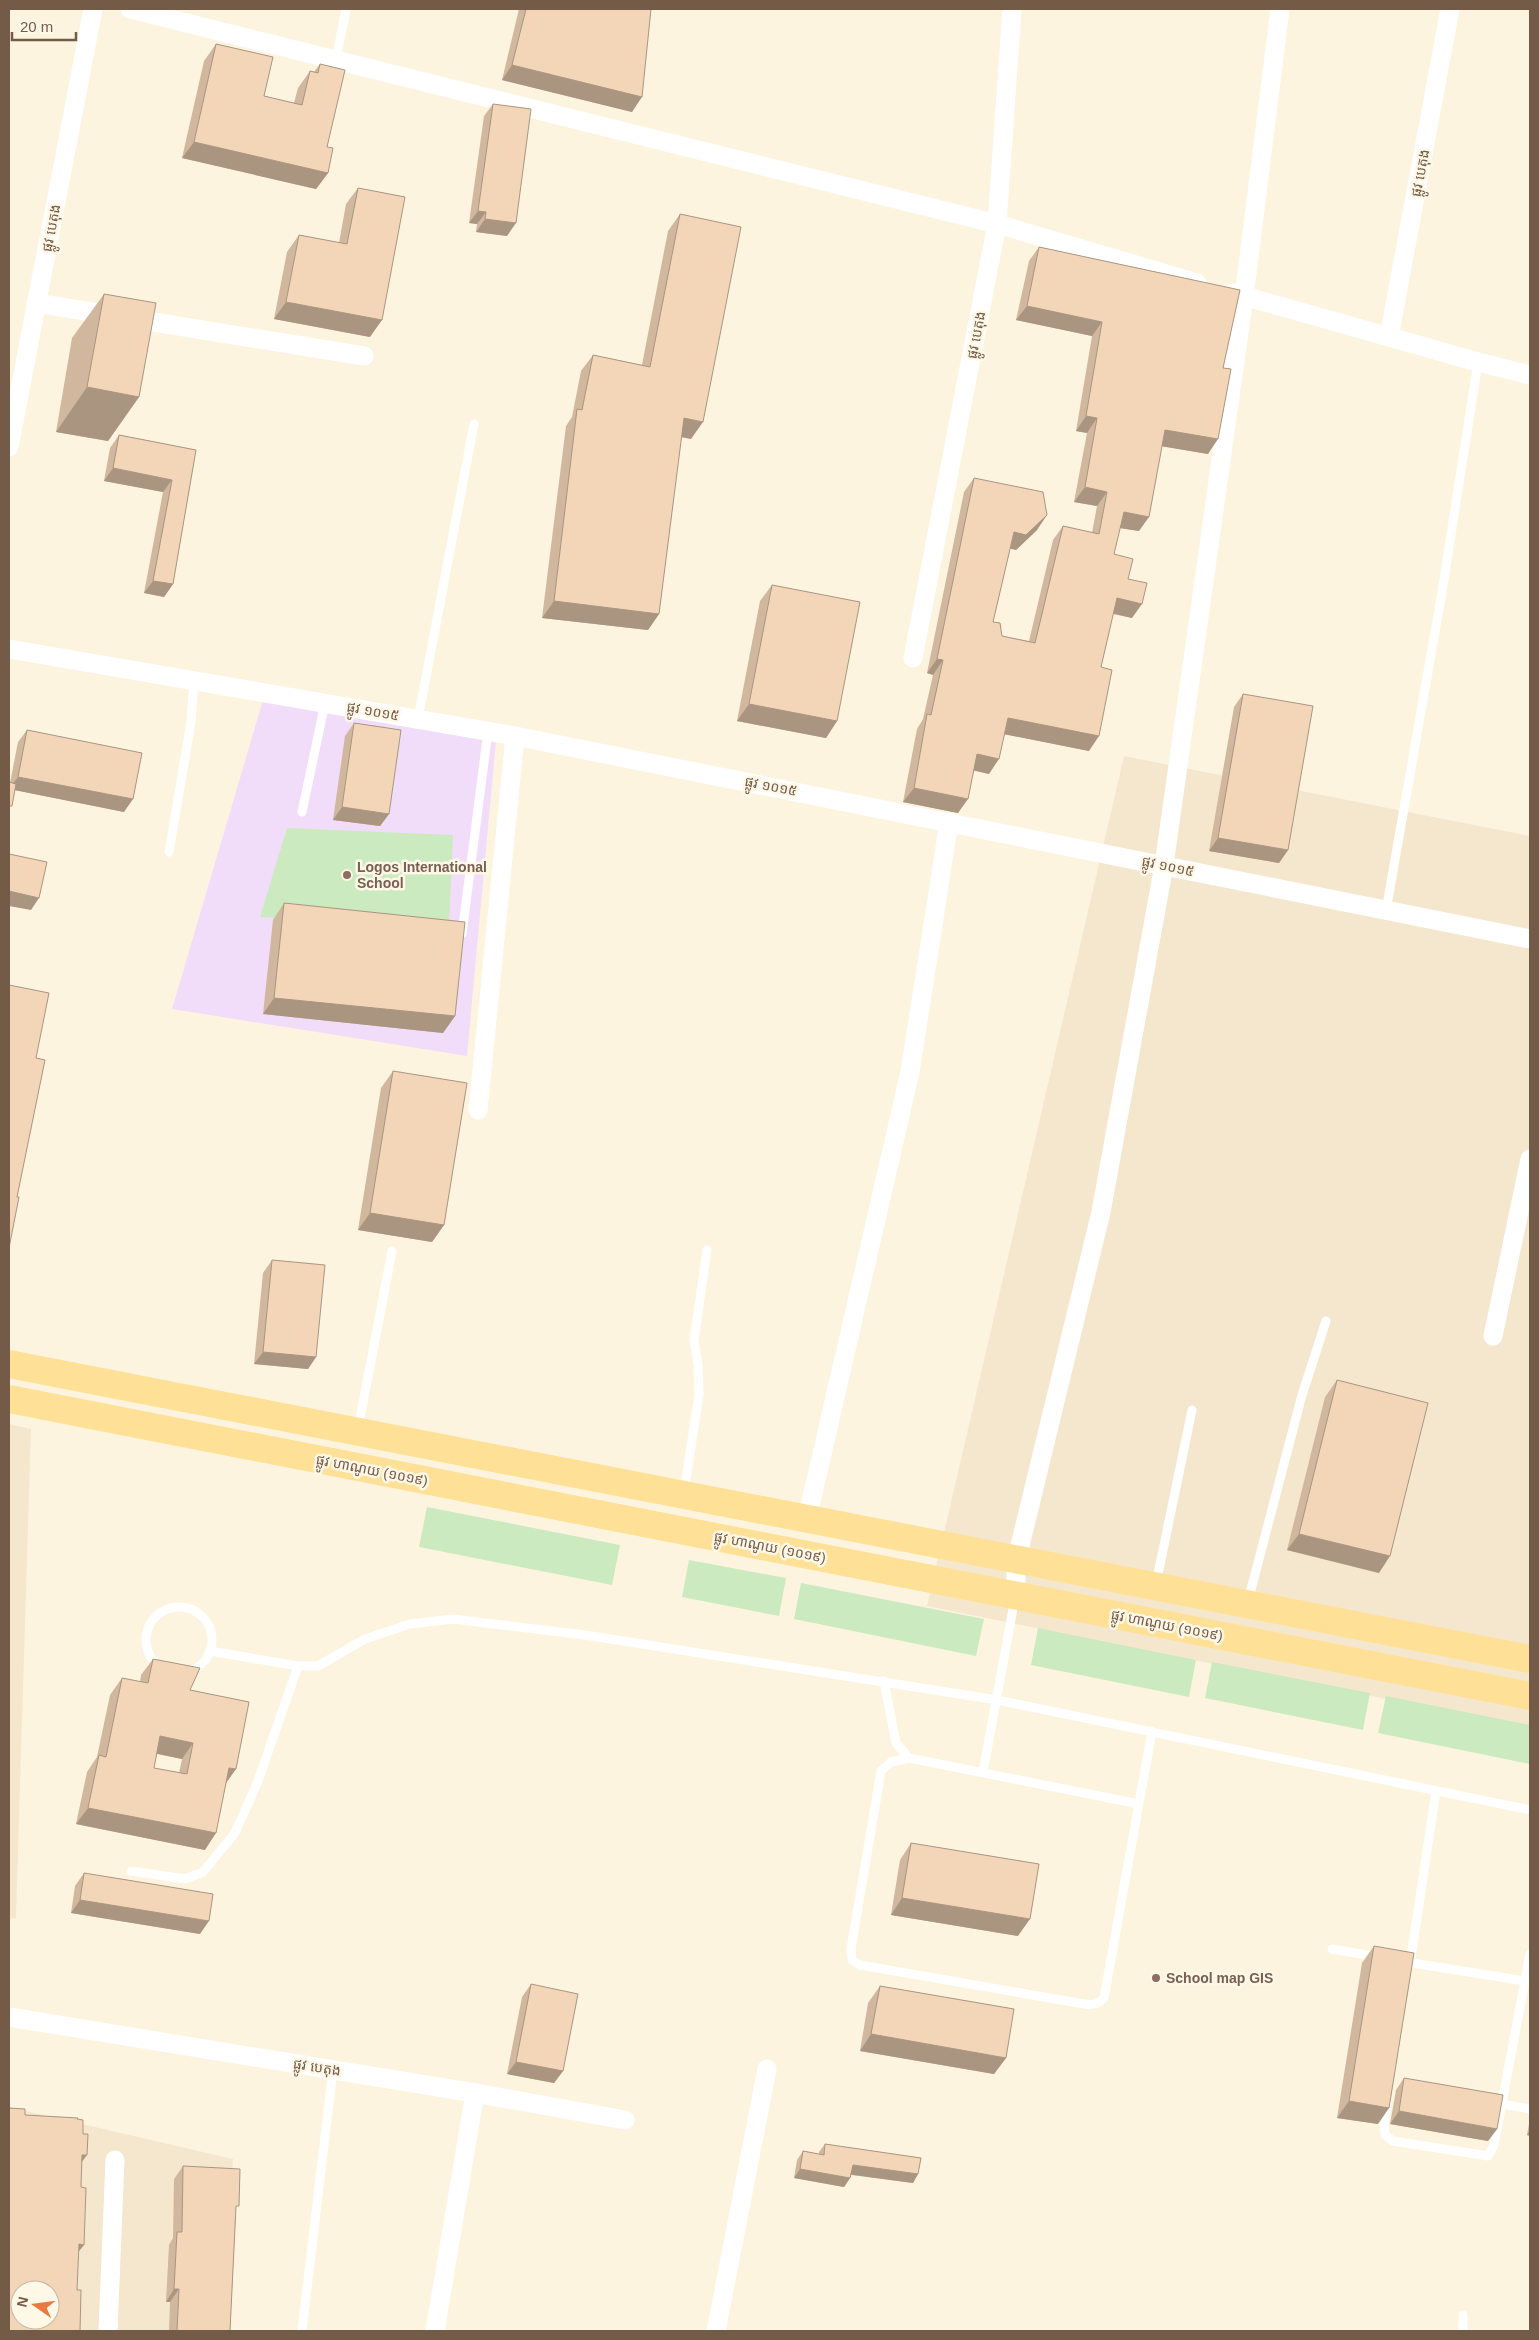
<svg xmlns="http://www.w3.org/2000/svg" width="1539" height="2340" viewBox="0 0 1539 2340" font-family="Arial,'Noto Sans Khmer',sans-serif">
	<style>
		.residential { fill: #f5e7ce; fill-rule: evenodd }
		.education { fill: #f1ddf9 }
		.green { fill: #cceabf }
		.lines { fill: none; stroke-linecap: round; stroke-linejoin: round }
		.lane { stroke: #fff; stroke-width: 9 }
		.street { stroke: #fff; stroke-width: 19 }
		.primary { stroke: #fee196; stroke-width: 28 }
		.wall { fill: #d1b79d; fill-rule: evenodd }
		.shaded-wall { fill: #aa9580 }
		.building { fill: #f3d5b7; stroke: #aa9580; fill-rule: evenodd }
		.education-dot { fill: #8d6e63; stroke: #fff8e7; stroke-width: 2 }
		.labels { text-anchor: middle; dominant-baseline: central; stroke-width: 5; stroke-linejoin: round; paint-order: stroke }
		.street-label { font-size: 14px; fill: #745b47; stroke: #fff8e7 }
		.education-label { font-size: 14px; font-weight: bold; fill: #785e54; stroke: #fff8e7; text-anchor: start }
	</style>
	<rect width="100%" height="100%" fill="#fdf4e0"/>
	<g class="residential">
		<path d="M1124 756 1530 836V1728L927 1606Z"/>
		<path d="M9 1424 31 1429 16 1918 9 1919Z"/>
		<path d="M9 2107 233 2159 227 2331H9ZM20 2290H50V2320H20Z"/>
	</g>
	<path class="education" d="M263 700 496 741 467 1056 172 1009Z"/>
	<g class="green">
		<path d="M287 828 453 835 449 925 260 917Z"/>
		<path d="M427 1507 620 1545 612 1585 419 1547Z"/>
		<path d="M689 1560 786 1578 779 1616 682 1597Z"/>
		<path d="M801 1583 984 1619 976 1656 794 1619Z"/>
		<path d="M1038 1628 1196 1660 1189 1697 1031 1665Z"/>
		<path d="M1212 1662 1370 1693 1363 1730 1205 1698Z"/>
		<path d="M1386 1696 1530 1725V1764L1378 1733Z"/>
	</g>
	<g class="lines">
		<g class="lane">
			<path d="M336 60 346 9"/>
			<path d="M418 719 474 424"/>
			<path d="M302 812 325 703"/>
			<path d="M169 852 191 722 194 680"/>
			<path d="M1386 911 1442 592 1478 362"/>
			<path d="M462 934 488 731"/>
			<path d="M358 1429 392 1251"/>
			<path d="M684 1492 699 1395 698 1364 694 1340 707 1250"/>
			<path d="M1156 1584 1192 1410"/>
			<path d="M1248 1601 1302 1395 1326 1321"/>
			<circle cx="179" cy="1640" r="33"/>
			<path d="M210 1651 298 1666H318L365 1639 410 1624 453 1619 585 1635 997 1700 1530 1810"/>
			<path d="M884 1681 896 1743 909 1758"/>
			<path d="M983 1772 1015 1598"/>
			<path d="M1139 1804 909 1758 891 1762 881 1771 851 1949 852 1960 860 1965 1090 2005 1098 2003 1104 1998 1152 1731"/>
			<path d="M131 1871 185 1879 203 1872 235 1833 258 1781 298 1666"/>
			<path d="M1332 1949 1378 1957"/>
			<path d="M1406 1962 1525 1981"/>
			<path d="M1410 1964 1436 1791"/>
			<path d="M1387 2103 1384 2124 1385 2135 1393 2141 1488 2156 1494 2145 1530 1954"/>
			<path d="M1502 2104 1530 2109"/>
			<path d="M1463 2315V2331"/>
			<path d="M302 2331 333 2069"/>
		</g>
		<g class="street">
			<path d="M130 9 997 224 1197 283"/>
			<path d="M1233 293 1478 362 1530 375"/>
			<path d="M36 303 364 356"/>
			<path d="M1389 337 1450 9"/>
			<path d="M9 447 93 9"/>
			<path d="M9 649 515 736 1530 939"/>
			<path d="M913 658 997 224 1012 9"/>
			<path d="M478 1110 515 736"/>
			<path d="M1493 1336 1530 1159"/>
			<path d="M807 1519 910 1072 949 822"/>
			<path d="M1015 1595 1017 1558 1101 1212 1164 865 1244 297 1280 9"/>
			<path d="M9 2017 475 2093 625 2120"/>
			<path d="M108 2331 115 2160"/>
			<path d="M435 2331 475 2093"/>
			<path d="M716 2331 767 2069"/>
		</g>
		<g class="primary">
			<path d="M9 1364 1530 1659"/>
			<path d="M9 1399 1530 1696"/>
		</g>
	</g>
	<g class="wall">
		<path d="M519 9H651L632 112 502 80Z"/>
		<path d="M216 44 264 96 294 103 298 88 310 71 314 72 320 64 327 147 328 173 316 189 182 158 204 61Z"/>
		<path d="M493 104 507 236 476 232 477 224 469 223 484 116Z"/>
		<path d="M358 188 370 337 274 319 287 252 299 235 339 243 346 204Z"/>
		<path d="M680 214 691 439 681 437 659 614 648 630 542 618 566 426 572 417 581 371 593 355 642 365 668 231Z"/>
		<path d="M1039 247 1223 368 1208 454 1162 446 1139 531 1120 528 1114 554 1128 579 1132 618 1113 614 1101 667 1089 751 1005 734 989 774 974 770 958 813 903 802 917 729 923 719 933 675 927 673 964 492 974 478 1037 530 1016 550 1010 548 993 622 1002 636 1029 641 1053 540 1063 526 1092 533 1097 506 1074 502 1087 433 1076 431 1092 336 1016 320 1029 261Z"/>
		<path d="M104 294 139 397 108 441 56 432 72 338Z"/>
		<path d="M119 435 196 450 173 584 164 597 144 593 163 492 104 481 110 448Z"/>
		<path d="M772 585 837 721 826 738 737 721 760 601Z"/>
		<path d="M1243 694 1288 850 1279 863 1209 851 1234 707Z"/>
		<path d="M354 723 389 814 380 826 333 820 345 736Z"/>
		<path d="M27 730 124 812 15 790 10 783 18 742Z"/>
		<path d="M284 903 455 1016 443 1033 263 1014 273 920Z"/>
		<path d="M393 1071 444 1225 432 1242 358 1230 381 1088Z"/>
		<path d="M272 1260 316 1357 308 1369 254 1364 263 1273Z"/>
		<path d="M1337 1380 1379 1573 1287 1550 1325 1397Z"/>
		<path d="M153 1659 190 1690 226 1783 205 1850 76 1824 87 1772 97 1757 110 1695 122 1678 140 1682 141 1675ZM157 1754 182 1759 179 1773 154 1768Z"/>
		<path d="M911 1843 1018 1936 891 1915 900 1860Z"/>
		<path d="M84 1873 200 1934 71 1913 75 1886Z"/>
		<path d="M1374 1946 1378 2124 1337 2118 1362 1963Z"/>
		<path d="M531 1984 563 2071 554 2083 507 2074 522 1997Z"/>
		<path d="M880 1986 1006 2058 994 2074 860 2051 868 2003Z"/>
		<path d="M1404 2078 1497 2129 1488 2141 1390 2124 1396 2090Z"/>
		<path d="M1530 2118V2136L1527 2135Z"/>
		<path d="M825 2144 918 2174 913 2183 851 2175 850 2178 844 2187 794 2178 797 2160 803 2151 819 2154V2152Z"/>
		<path d="M183 2166 236 2210 230 2331H169L170 2302H166L169 2245 173 2238 174 2179Z"/>
	</g>
	<g class="shaded-wall">
		<path d="M512 65 642 97 632 112 502 80Z"/>
		<path d="M194 142 328 173 316 189 182 158Z"/>
		<path d="M478 211 486 212 477 224 469 223Z"/>
		<path d="M485 219 516 223 507 236 476 232Z"/>
		<path d="M286 302 382 320 370 337 274 319Z"/>
		<path d="M1027 306 1102 322 1092 336 1016 320Z"/>
		<path d="M87 387 139 397 108 441 56 432Z"/>
		<path d="M1086 416 1097 418 1087 433 1076 431Z"/>
		<path d="M684 418 703 422 691 439 672 435Z"/>
		<path d="M1165 430 1218 439 1208 454 1154 445Z"/>
		<path d="M113 468 172 480 163 492 104 481Z"/>
		<path d="M1085 487 1107 492 1097 506 1074 502Z"/>
		<path d="M1124 512 1149 517 1139 531 1113 527Z"/>
		<path d="M1047 515 1037 530 1016 550 1003 547 1014 532Z"/>
		<path d="M153 581 173 584 164 597 144 593Z"/>
		<path d="M1117 598 1142 604 1132 618 1107 612Z"/>
		<path d="M554 601 659 614 648 630 542 618Z"/>
		<path d="M937 659 943 660 933 675 927 673Z"/>
		<path d="M749 704 837 721 826 738 737 721Z"/>
		<path d="M1008 718 1099 736 1089 751 998 733Z"/>
		<path d="M977 754 999 759 989 774 967 769Z"/>
		<path d="M18 777 133 799 124 812 9 789Z"/>
		<path d="M914 788 968 799 958 813 903 802Z"/>
		<path d="M342 807 389 814 380 826 333 820Z"/>
		<path d="M1218 838 1288 850 1279 863 1209 851Z"/>
		<path d="M9 891 39 898 31 910 9 906Z"/>
		<path d="M274 998 455 1016 443 1033 263 1014Z"/>
		<path d="M370 1213 444 1225 432 1242 358 1230Z"/>
		<path d="M263 1352 316 1357 308 1369 254 1364Z"/>
		<path d="M1299 1534 1390 1556 1379 1573 1287 1550Z"/>
		<path d="M160 1736 193 1743 182 1759 149 1752Z"/>
		<path d="M229 1768 236 1769 224 1786Z"/>
		<path d="M88 1808 216 1833 205 1850 76 1824Z"/>
		<path d="M902 1898 1030 1919 1018 1936 891 1915Z"/>
		<path d="M80 1900 209 1921 200 1934 71 1913Z"/>
		<path d="M871 2034 1006 2058 994 2074 860 2051Z"/>
		<path d="M516 2062 563 2071 554 2083 507 2074Z"/>
		<path d="M1349 2101 1389 2108 1378 2124 1337 2118Z"/>
		<path d="M1399 2111 1497 2129 1488 2141 1390 2124Z"/>
		<path d="M1530 2130V2136L1527 2135Z"/>
		<path d="M82 2155H87L78 2167Z"/>
		<path d="M853 2165 918 2174 913 2183 847 2174Z"/>
		<path d="M800 2169 850 2178 844 2187 794 2178Z"/>
		<path d="M79 2244 84 2245 75 2256Z"/>
		<path d="M174 2289H179L170 2302H166Z"/>
	</g>
	<g class="building">
		<path d="M526 9H651L642 97 512 65Z"/>
		<path d="M216 44 273 57 264 96 302 105 310 71 318 73 320 64 345 70 327 147 333 148 328 173 194 142Z"/>
		<path d="M493 104 531 109 516 223 485 219 486 212 478 211Z"/>
		<path d="M358 188 405 197 382 320 286 302 299 235 347 244Z"/>
		<path d="M680 214 741 227 703 422 684 418 659 614 554 601 577 409 582 410 593 355 650 367Z"/>
		<path d="M1039 247 1240 290 1223 368 1231 369 1218 439 1165 430 1149 517 1124 512 1114 554 1133 559 1128 579 1147 583 1142 604 1117 598 1101 667 1112 670 1099 736 1008 718 999 759 977 754 968 799 914 788 927 714 931 715 943 660 937 659 974 478 1043 492 1047 515 1026 535 1014 532 993 622 1000 623 1002 636 1035 643 1063 526 1099 534 1107 492 1085 487 1097 418 1086 416 1102 322 1027 306Z"/>
		<path d="M104 294 156 303 139 397 87 387Z"/>
		<path d="M119 435 196 450 173 584 153 581 172 480 113 468Z"/>
		<path d="M772 585 860 602 837 721 749 704Z"/>
		<path d="M1243 694 1313 706 1288 850 1218 838Z"/>
		<path d="M354 723 401 730 389 814 342 807Z"/>
		<path d="M27 730 142 753 133 799 18 777Z"/>
		<path d="M9 782 16 784 12 806H9Z"/>
		<path d="M9 854 47 862 39 898 9 891Z"/>
		<path d="M284 903 465 922 455 1016 274 998Z"/>
		<path d="M9 985 49 993 36 1058 45 1060 17 1197H19L9 1248Z"/>
		<path d="M393 1071 467 1083 444 1225 370 1213Z"/>
		<path d="M272 1260 325 1265 316 1357 263 1352Z"/>
		<path d="M1337 1380 1428 1403 1390 1556 1299 1534Z"/>
		<path d="M153 1659 200 1668 190 1690 249 1702 236 1769 229 1768 216 1833 88 1808 99 1755 106 1757 122 1678 148 1683ZM160 1736 193 1743 187 1774 154 1768Z"/>
		<path d="M911 1843 1039 1864 1030 1919 902 1898Z"/>
		<path d="M84 1873 213 1894 209 1921 80 1900Z"/>
		<path d="M1374 1946 1414 1953 1389 2108 1349 2101Z"/>
		<path d="M531 1984 578 1994 563 2071 516 2062Z"/>
		<path d="M880 1986 1014 2009 1006 2058 871 2034Z"/>
		<path d="M1404 2078 1503 2095 1497 2129 1399 2111Z"/>
		<path d="M9 2108 25 2109V2115L78 2118 77 2119 83 2120V2134H88L87 2155H82L81 2187 86 2188 84 2245 79 2244 77 2290H81L80 2331H9ZM20 2290H50V2320H20Z"/>
		<path d="M825 2144 921 2158 918 2174 853 2165 850 2178 800 2169 803 2151 824 2155Z"/>
		<path d="M183 2166 240 2169 239 2206H236L230 2331H177L179 2289H174L177 2232H182Z"/>
	</g>
	<g class="education-dot">
		<circle cx="347" cy="875" r="5"/>
		<circle cx="1156" cy="1978" r="5"/>
	</g>
	<g class="labels">
		<g class="street-label">
			<text transform="translate(1420 173) rotate(-79)">ផ្លូវ បេតុង</text>
			<text transform="translate(51 228) rotate(-79)">ផ្លូវ បេតុង</text>
			<text transform="translate(976 335) rotate(-79)">ផ្លូវ បេតុង</text>
			<text transform="translate(373 711) rotate(10)">ផ្លូវ ១០១៥</text>
			<text transform="translate(771 786) rotate(11)">ផ្លូវ ១០១៥</text>
			<text transform="translate(1168 866) rotate(12)">ផ្លូវ ១០១៥</text>
			<text transform="translate(372 1470) rotate(11)">ផ្លូវ ហាណូយ (១០១៩)</text>
			<text transform="translate(770 1547) rotate(11)">ផ្លូវ ហាណូយ (១០១៩)</text>
			<text transform="translate(1167 1625) rotate(11)">ផ្លូវ ហាណូយ (១០១៩)</text>
			<text transform="translate(317 2067) rotate(9)">ផ្លូវ បេតុង</text>
		</g>
		<g class="education-label">
			<text x="357" y="867">Logos International<tspan x="357" dy="16">School</tspan></text>
			<text x="1166" y="1978">School map GIS</text>
		</g>
	</g>
	<rect width="1539" height="2340" fill="none" stroke="#745b47" stroke-width="20"/>
	<g transform="translate(35 2305) rotate(284)"><circle r="24" fill="#fff8e7" stroke="#c7b9a7"/>
	<path d="M0-4L9 19L0 12L-9 19Z" fill="#eb7741"/>
	<text y="-8" font-size="14" font-weight="bold" text-anchor="middle" fill="#745b47">N</text>
	</g>
	<path d="M12 32v8h64v-8" fill="none" stroke="#745b47" stroke-width="2.5"/>
	<text x="20" y="32" font-size="15" fill="#745b47" stroke="#fff8e7" stroke-width="4" paint-order="stroke">20 m</text>
</svg>
